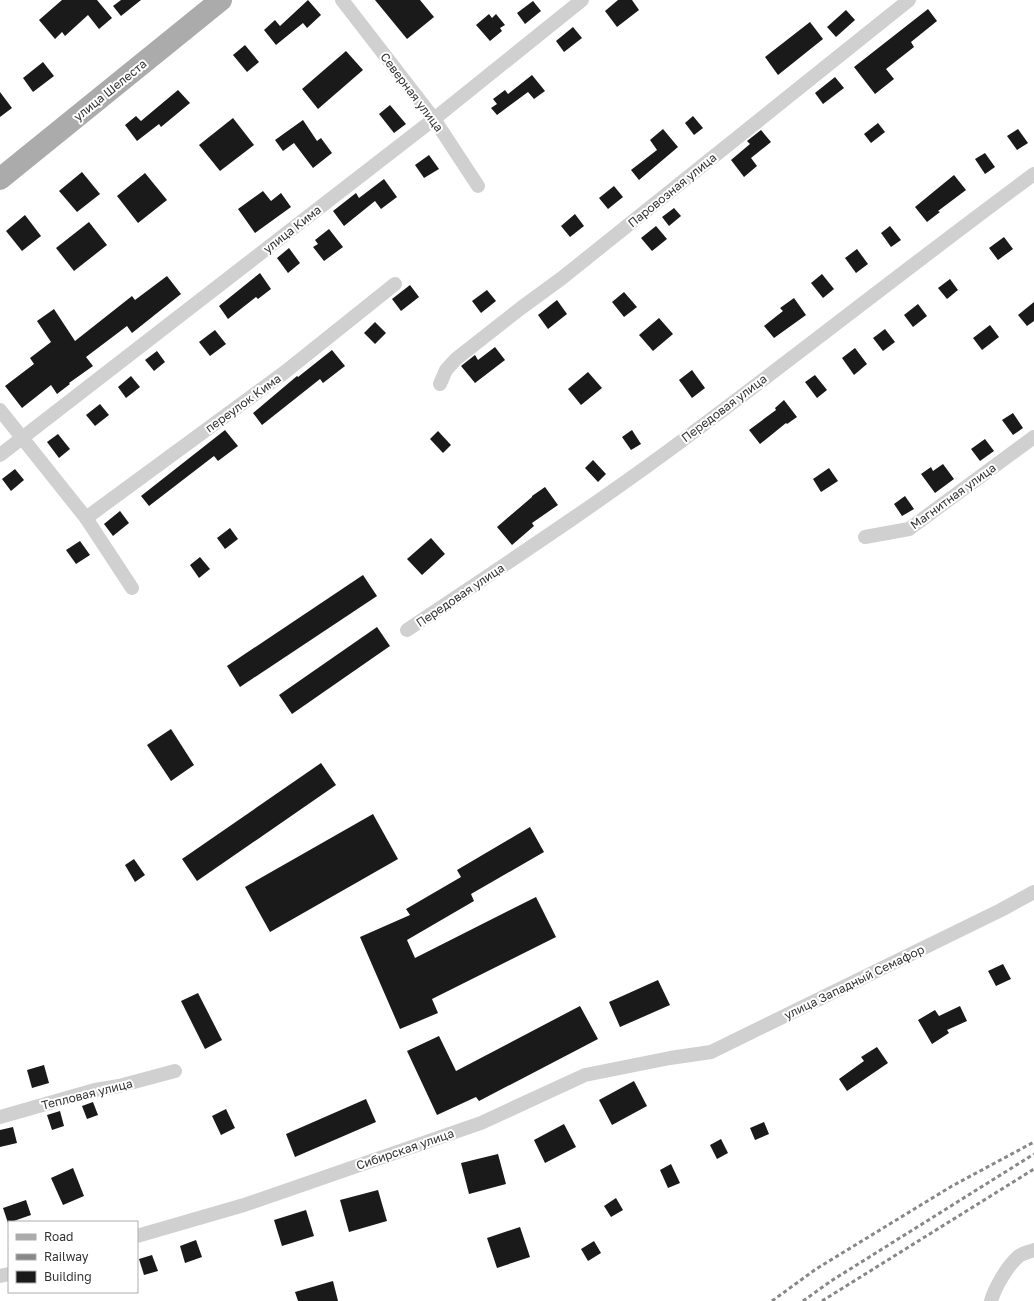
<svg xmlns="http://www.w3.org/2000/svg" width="1034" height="1301" viewBox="0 0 1034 1301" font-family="'Golos Text',sans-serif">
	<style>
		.building { fill: #1a1a1a }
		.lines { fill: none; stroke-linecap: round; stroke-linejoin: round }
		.street { stroke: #d0d0d0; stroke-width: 14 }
		.primary { stroke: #ababab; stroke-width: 22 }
		.rail { stroke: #888; stroke-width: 3; stroke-dasharray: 4 3; stroke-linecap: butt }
		.labels { text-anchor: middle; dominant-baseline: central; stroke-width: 4; stroke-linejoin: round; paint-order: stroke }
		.street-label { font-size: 12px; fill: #333; stroke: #fff }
	</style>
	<rect width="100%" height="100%" fill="#fff"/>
	<g class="building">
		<path d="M62 0H97L112 18 99 29 88 15 65 36 62 32 55 39 39 20Z"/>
		<path d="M121 0H141L121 16 113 6Z"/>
		<path d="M308 0 321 15 307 28 303 23 276 45 264 30 275 20 280 26Z"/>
		<path d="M375 0H420L434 17 407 39Z"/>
		<path d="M618 0H632L639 10 617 27 605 11Z"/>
		<path d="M533 1 541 11 525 24 517 13Z"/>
		<path d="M928 9 937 21 911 42 914 47 886 69 894 79 875 94 854 67Z"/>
		<path d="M846 10 855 20 836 37 827 27Z"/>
		<path d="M489 14 492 18 496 14 505 25 500 28 502 31 490 41 476 25Z"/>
		<path d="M810 22 823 39 778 75 765 57Z"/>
		<path d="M573 27 582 38 564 52 556 41Z"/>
		<path d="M245 45 259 62 247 72 233 55Z"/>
		<path d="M346 51 363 70 318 109 302 89Z"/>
		<path d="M43 62 54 76 33 92 23 78Z"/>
		<path d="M532 75 545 91 534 99 528 92 497 115 491 108 497 104 493 99 505 90 508 94Z"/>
		<path d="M835 77 844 88 823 104 815 93Z"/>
		<path d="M178 90 190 103 161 127 159 124 137 141 125 125 136 116 141 121Z"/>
		<path d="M0 92 12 108 0 117Z"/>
		<path d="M390 105 406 124 394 133 379 114Z"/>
		<path d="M693 116 703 128 694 135 685 123Z"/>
		<path d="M233 118 254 145 220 171 199 145Z"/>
		<path d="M303 120 317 141 321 138 332 153 313 168 294 143 283 151 275 140Z"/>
		<path d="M878 123 885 132 871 143 864 134Z"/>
		<path d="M663 129 678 147 639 180 631 170 657 150 650 140Z"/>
		<path d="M1018 129 1028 143 1017 150 1007 136Z"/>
		<path d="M761 130 771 142 751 158 757 166 744 177 731 160 750 144 747 141Z"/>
		<path d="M985 153 995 167 985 174 975 159Z"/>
		<path d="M429 155 439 169 424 178 415 165Z"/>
		<path d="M82 172 100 194 77 212 59 191Z"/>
		<path d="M145 173 167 200 138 223 117 196Z"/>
		<path d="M954 175 966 190 938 211 940 212 927 222 915 207Z"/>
		<path d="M384 179 397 197 381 209 375 201 344 226 333 211 356 193 359 198Z"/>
		<path d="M614 186 623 197 608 209 599 198Z"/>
		<path d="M263 191 271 201 281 193 291 207 255 233 238 209Z"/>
		<path d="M674 208 681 216 669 226 662 217Z"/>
		<path d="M575 214 584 226 570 237 561 226Z"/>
		<path d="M25 215 41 236 22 251 6 231Z"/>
		<path d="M89 222 107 245 74 271 56 248Z"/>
		<path d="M656 226 667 239 652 251 641 238Z"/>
		<path d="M890 226 901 240 891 247 881 233Z"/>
		<path d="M329 229 343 247 324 261 313 247 318 244 315 240Z"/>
		<path d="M1004 237 1013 249 998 260 989 248Z"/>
		<path d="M289 248 300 263 288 273 277 258Z"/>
		<path d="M857 249 868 264 856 273 845 258Z"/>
		<path d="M260 273 271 289 258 299 256 297 228 319 219 306Z"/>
		<path d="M822 274 834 289 823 298 811 283Z"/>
		<path d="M167 276 181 294 132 333 127 326 86 357 93 366 69 383 70 384 57 394 51 385 22 408 5 386 34 364 30 358 51 342 37 321 54 309 75 341 132 296 135 300Z"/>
		<path d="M950 279 958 290 947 299 938 288Z"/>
		<path d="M410 285 419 297 401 311 392 299Z"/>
		<path d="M487 290 496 301 481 313 472 301Z"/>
		<path d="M624 292 637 307 624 317 612 302Z"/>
		<path d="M794 298 806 315 774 338 764 326 783 311 780 308Z"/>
		<path d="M557 300 567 314 548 329 538 315Z"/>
		<path d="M1034 302V321L1027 326 1018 315Z"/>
		<path d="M918 304 927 316 913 327 904 315Z"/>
		<path d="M659 318 673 334 653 351 639 335Z"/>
		<path d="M375 322 386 333 375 344 364 333Z"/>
		<path d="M990 325 999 337 982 350 973 338Z"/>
		<path d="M885 329 895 342 883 351 873 338Z"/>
		<path d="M215 330 226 344 210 356 199 342Z"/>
		<path d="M495 347 505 360 475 383 461 366 475 355 478 360Z"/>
		<path d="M855 348 867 364 854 375 842 358Z"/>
		<path d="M332 350 345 366 323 383 320 379 262 425 253 413 297 376 298 377Z"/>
		<path d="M157 351 165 362 154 371 145 360Z"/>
		<path d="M692 370 705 388 692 398 679 380Z"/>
		<path d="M588 372 602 388 581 405 568 389Z"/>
		<path d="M815 375 827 390 817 398 805 382Z"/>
		<path d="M131 376 140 387 126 398 118 387Z"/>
		<path d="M784 400 797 417 787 424 786 423 760 444 749 430 776 410 775 408Z"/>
		<path d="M100 404 109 415 95 426 86 415Z"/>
		<path d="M1013 413 1023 428 1013 435 1002 420Z"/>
		<path d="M225 430 238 446 218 461 214 456 149 506 141 496Z"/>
		<path d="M632 430 641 444 631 450 622 437Z"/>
		<path d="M438 431 451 445 443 453 430 439Z"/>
		<path d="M58 434 70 449 59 458 47 442Z"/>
		<path d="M985 439 994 451 980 461 971 449Z"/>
		<path d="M593 460 606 474 598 482 585 468Z"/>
		<path d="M943 464 954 479 935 493 921 474 931 467 933 471Z"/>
		<path d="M829 468 838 481 821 492 813 479Z"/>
		<path d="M15 469 24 480 11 491 2 479Z"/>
		<path d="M545 487 558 505 532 523 534 526 512 545 497 527 532 497V496Z"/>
		<path d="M905 496 914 509 902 516 894 504Z"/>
		<path d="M120 511 129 523 113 536 104 524Z"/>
		<path d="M230 528 238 539 225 549 217 538Z"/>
		<path d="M431 538 445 554 422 575 407 559Z"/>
		<path d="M80 541 90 555 76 564 66 550Z"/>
		<path d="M200 557 210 569 199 578 190 565Z"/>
		<path d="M363 575 377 596 240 687 227 666Z"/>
		<path d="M377 627 390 646 292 714 279 695Z"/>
		<path d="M171 729 194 765 171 781 147 745Z"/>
		<path d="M321 763 336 785 197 881 182 859Z"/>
		<path d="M373 814 398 859 270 932 245 887Z"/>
		<path d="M530 827 544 852 471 894 474 901 407 940 415 958 536 897 556 937 432 999 438 1013 400 1029 360 937 410 915 406 909 461 877 457 870Z"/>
		<path d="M134 859 145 875 135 882 125 865Z"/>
		<path d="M1003 964 1011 979 996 986 988 971Z"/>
		<path d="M658 980 670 1005 620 1027 609 1002Z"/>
		<path d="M198 993 222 1040 205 1049 181 1001Z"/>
		<path d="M580 1006 598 1039 479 1101 476 1097 437 1115 407 1051 439 1036 456 1071Z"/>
		<path d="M960 1006 967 1021 947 1030 949 1033 932 1044 918 1020 935 1010 939 1016Z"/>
		<path d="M877 1047 888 1063 847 1091 839 1079 864 1061 861 1057Z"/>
		<path d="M44 1065 49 1083 32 1088 27 1070Z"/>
		<path d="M634 1081 647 1106 612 1125 599 1100Z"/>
		<path d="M366 1099 376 1122 295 1157 286 1134Z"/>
		<path d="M93 1102 98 1115 87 1119 82 1106Z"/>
		<path d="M226 1109 235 1128 221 1135 212 1116Z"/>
		<path d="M60 1111 64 1126 52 1130 47 1115Z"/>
		<path d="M764 1122 769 1134 755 1140 750 1128Z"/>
		<path d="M564 1124 576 1147 545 1163 534 1140Z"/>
		<path d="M13 1127 17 1143 0 1147V1130Z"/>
		<path d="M721 1139 728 1153 717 1159 710 1145Z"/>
		<path d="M498 1154 506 1184 469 1194 461 1163Z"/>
		<path d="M671 1164 680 1183 668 1188 660 1170Z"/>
		<path d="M73 1168 84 1196 63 1205 51 1178Z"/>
		<path d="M378 1190 387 1221 349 1232 340 1200Z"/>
		<path d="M616 1198 623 1210 611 1217 604 1206Z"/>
		<path d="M26 1200 31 1215 8 1223 3 1208Z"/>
		<path d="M306 1210 314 1236 282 1246 274 1220Z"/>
		<path d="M520 1227 530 1257 497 1268 487 1238Z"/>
		<path d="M196 1240 202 1257 185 1263 180 1246Z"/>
		<path d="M594 1241 601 1253 588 1261 581 1249Z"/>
		<path d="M152 1255 158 1271 144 1275 139 1259Z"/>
		<path d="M333 1281 338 1301H298L295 1292Z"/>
	</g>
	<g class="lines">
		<g class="street">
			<path d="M342 0 434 119 478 186"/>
			<path d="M440 384 446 370 456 359 521 308 562 278 909 0"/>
			<path d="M0 410 86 518 132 588"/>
			<path d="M0 455 434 119 582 0"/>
			<path d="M86 518 285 372 395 284"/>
			<path d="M865 537 909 529 1034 437"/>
			<path d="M407 630C504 565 602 501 695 431 809 346 920 258 1034 174"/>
			<path d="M0 1117 95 1090 119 1086 175 1071"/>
			<path d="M137 1236 244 1205 481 1123 585 1075 670 1058 711 1052 1001 910 1034 892"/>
			<path d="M0 1276 9 1274"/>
			<path d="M991 1301C995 1287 1008 1265 1019 1256 1023 1253 1029 1252 1034 1250"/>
		</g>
		<path class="primary" d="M0 179 221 0"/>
		<g class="rail">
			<path d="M772 1301 816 1269 952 1186 1034 1142"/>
			<path d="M803 1301 831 1281 1034 1154"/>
			<path d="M822 1301 1034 1169"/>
		</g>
	</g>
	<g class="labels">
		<g class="street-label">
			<text transform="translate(110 90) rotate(-39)">улица Шелеста</text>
			<text transform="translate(412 92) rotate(53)">Северная улица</text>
			<text transform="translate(672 190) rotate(-39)">Паровозная улица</text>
			<text transform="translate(292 229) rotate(-38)">улица Кима</text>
			<text transform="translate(243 403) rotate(-36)">переулок Кима</text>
			<text transform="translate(724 408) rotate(-37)">Передовая улица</text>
			<text transform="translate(953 496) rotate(-36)">Магнитная улица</text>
			<text transform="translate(460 595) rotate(-34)">Передовая улица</text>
			<text transform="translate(854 982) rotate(-26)">улица Западный Семафор</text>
			<text transform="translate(87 1094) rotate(-14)">Тепловая улица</text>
			<text transform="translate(405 1149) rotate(-19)">Сибирская улица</text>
		</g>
	</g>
	<rect x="8" y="1221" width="130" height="72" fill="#ffffff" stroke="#adadad"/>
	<rect x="16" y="1234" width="20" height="6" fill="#ababab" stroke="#adadad"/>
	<text x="44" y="1241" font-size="12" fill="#333333">Road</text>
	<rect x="16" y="1254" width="20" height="6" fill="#888888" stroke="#adadad"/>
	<text x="44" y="1261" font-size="12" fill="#333333">Railway</text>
	<rect x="16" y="1271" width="20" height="12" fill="#1a1a1a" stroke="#adadad"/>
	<text x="44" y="1281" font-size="12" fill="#333333">Building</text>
</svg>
